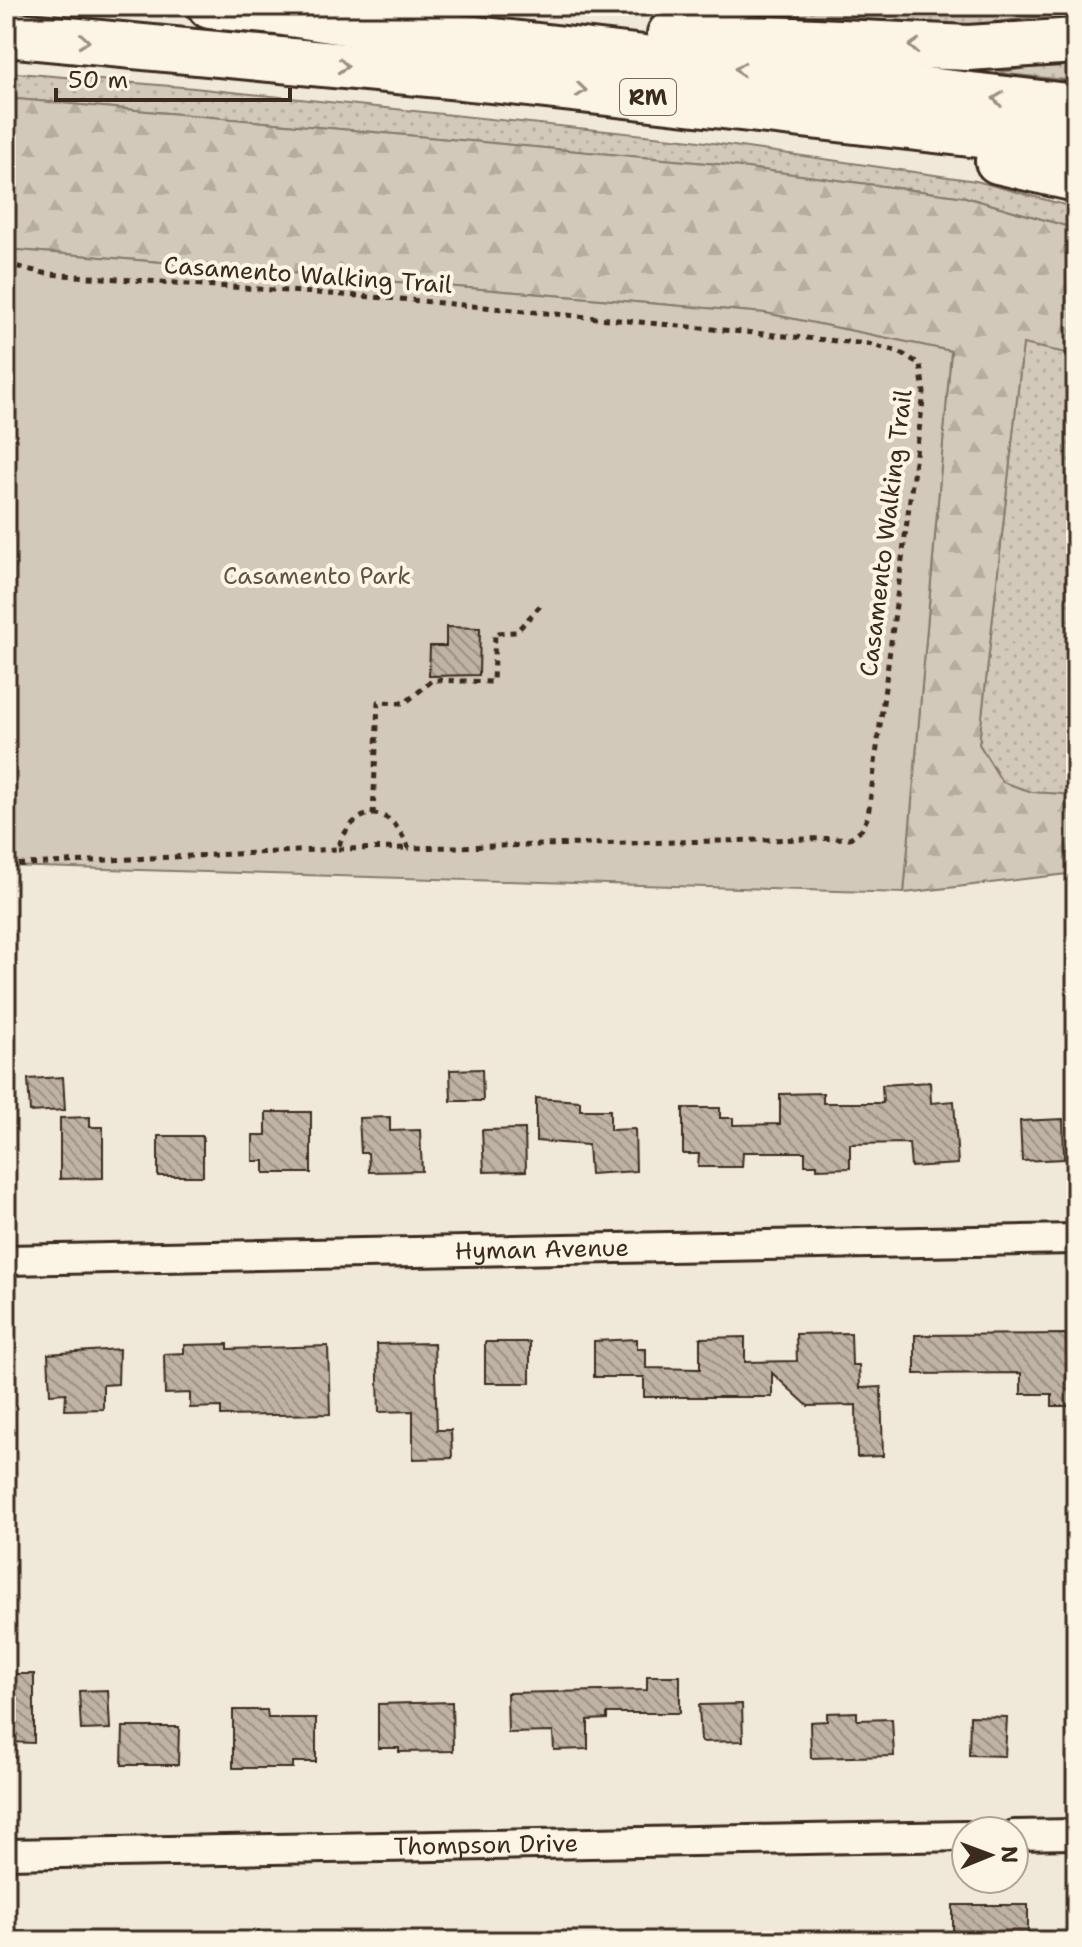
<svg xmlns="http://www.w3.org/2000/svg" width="1082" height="1947" viewBox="0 0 1082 1947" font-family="'Shantell Sans',sans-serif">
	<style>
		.grass { fill: url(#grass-dots); stroke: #867a6c; stroke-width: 2 }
		.forest { fill: url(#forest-firs); stroke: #867a6c; stroke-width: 2 }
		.park { fill: #d2c9ba; stroke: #867a6c; stroke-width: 2 }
		.building { fill: url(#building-back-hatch); stroke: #3b2a1e; stroke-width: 2 }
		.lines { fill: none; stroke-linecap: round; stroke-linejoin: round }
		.street-casing { stroke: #3b2a1e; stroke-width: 34 }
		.highway-casing { stroke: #3b2a1e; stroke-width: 50 }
		.path { stroke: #3b2a1e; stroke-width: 5; stroke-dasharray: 6 6; stroke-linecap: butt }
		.street { stroke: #fcf5e5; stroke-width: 28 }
		.highway { stroke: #fcf5e5; stroke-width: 44 }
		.oneway { stroke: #9c9082 }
		.labels { text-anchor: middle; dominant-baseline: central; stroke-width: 8; stroke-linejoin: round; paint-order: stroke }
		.shield { fill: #fcf5e5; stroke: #75675a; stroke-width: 2 }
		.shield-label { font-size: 22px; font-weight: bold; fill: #3b2a1e }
		.street-label { font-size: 24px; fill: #3b2a1e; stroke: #fcf5e5 }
		.park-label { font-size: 24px; fill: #615245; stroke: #fcf5e5 }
	</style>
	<defs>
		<pattern id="grass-dots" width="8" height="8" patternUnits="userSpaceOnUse" patternTransform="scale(2)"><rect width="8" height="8" fill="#d2c9ba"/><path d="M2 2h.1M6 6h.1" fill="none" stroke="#b5ad9f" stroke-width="1.8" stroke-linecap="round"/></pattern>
		<pattern id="forest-firs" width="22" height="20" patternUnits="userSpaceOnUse" patternTransform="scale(2)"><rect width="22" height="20" fill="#d2c9ba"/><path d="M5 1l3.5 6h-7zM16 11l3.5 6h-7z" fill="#b5ad9f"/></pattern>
		<pattern id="building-back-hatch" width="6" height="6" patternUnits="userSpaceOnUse" patternTransform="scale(2)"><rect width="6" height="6" fill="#beb3a4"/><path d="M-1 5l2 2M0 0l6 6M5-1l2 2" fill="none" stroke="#9c9285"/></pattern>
	</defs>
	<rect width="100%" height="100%" fill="#f0e9d9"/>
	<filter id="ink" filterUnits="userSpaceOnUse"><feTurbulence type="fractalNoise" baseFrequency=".0125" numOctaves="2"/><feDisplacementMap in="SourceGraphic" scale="16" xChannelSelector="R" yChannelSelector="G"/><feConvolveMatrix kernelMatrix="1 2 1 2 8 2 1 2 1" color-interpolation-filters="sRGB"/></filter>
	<g filter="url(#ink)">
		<g class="grass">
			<path d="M561 6H1076V12L925 31Z"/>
			<path d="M1076 60V81L996 73Z"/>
			<path d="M6 72 194 88 692 140 976 181 1076 208V229L965 197 717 164 6 98Z"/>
			<path d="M1023 343 1076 355V795L1031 792 1002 782 979 744Z"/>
		</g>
		<path class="forest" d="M6 98 717 164 965 197 1076 229V355L1023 344 979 744 1002 782 1032 792 1076 795V873L904 893 951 351 765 313 6 249Z"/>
		<path class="park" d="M6 249 765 313 951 351 904 893 6 866Z"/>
		<g class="building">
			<path d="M446 627 480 628 479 675 429 676 430 646H446Z"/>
			<path d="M482 1069 483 1101H451L450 1070Z"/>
			<path d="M63 1077 65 1110 30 1112 28 1079Z"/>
			<path d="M930 1082 931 1103 954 1101 958 1164 911 1167 909 1143 850 1144V1168L817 1169V1165H805V1152H743L742 1167H698L699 1154H683V1108H720V1118H733V1125L780 1124V1094L823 1093V1103H883L882 1085Z"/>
			<path d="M536 1098 580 1101V1110H610V1130L635 1129 636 1171 590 1174 588 1145 536 1141Z"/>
			<path d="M266 1112H311V1173H264V1161H253V1135H266Z"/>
			<path d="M90 1117V1127H103V1178L60 1179V1118Z"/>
			<path d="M390 1117V1131L420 1130 422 1171 369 1172 368 1153H361L359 1118Z"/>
			<path d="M1063 1119 1064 1159 1022 1161 1020 1121Z"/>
			<path d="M525 1129 526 1171 484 1172 482 1130Z"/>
			<rect x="158" y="1136" width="45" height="40"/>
			<path d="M851 1333 852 1365H859L860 1388 881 1387 883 1456 857 1457 856 1405 808 1406 772 1373V1397H644V1377H594V1341L637 1339V1349H646V1368L700 1369V1338L745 1337V1362L797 1361 796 1334Z"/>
			<path d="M1066 1334 1067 1354H1076V1406H1052V1394H1021V1373L915 1374V1335Z"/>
			<rect x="485" y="1342" width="45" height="41"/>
			<path d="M434 1343 437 1430H451L452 1458 413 1459V1411L379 1412 377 1344Z"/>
			<path d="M228 1344V1349L328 1346 330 1414 221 1416V1407L190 1408V1393L165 1394 164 1354 184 1353V1345Z"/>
			<path d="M119 1349 118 1384 103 1385V1409L65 1410 66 1393 50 1394 48 1354Z"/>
			<path d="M6 1674H34V1743L6 1742Z"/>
			<path d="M647 1676H680V1713H607V1719L588 1720V1749L554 1750 553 1732 508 1733 507 1693 647 1690Z"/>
			<path d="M108 1690 110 1729 81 1730 79 1691Z"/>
			<path d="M452 1702 453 1751 399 1752V1748H378V1704Z"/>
			<path d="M742 1704 743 1741 701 1742 699 1705Z"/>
			<path d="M233 1710H267L268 1718H316V1762H293V1768H233Z"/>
			<path d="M857 1712V1720L892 1719 894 1756 811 1758 810 1722 827 1721V1713Z"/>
			<path d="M970 1716 1007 1717 1005 1756 969 1755Z"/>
			<path d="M123 1727H179L178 1765H122Z"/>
			<rect x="953" y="1905" width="75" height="34"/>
		</g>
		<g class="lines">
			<g class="street-casing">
				<g id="street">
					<path id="s1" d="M6 1260 1076 1239"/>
					<path d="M1014 1835 1076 1834"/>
					<path id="s2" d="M6 1854 966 1836"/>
				</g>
			</g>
			<g class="highway-casing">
				<g id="highway">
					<path d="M210 6 277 12 405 31 1076 107"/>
					<path d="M6 34 503 81 1076 146"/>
					<path d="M670 34 968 48 1076 41"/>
					<path d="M998 161 1076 179"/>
				</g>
			</g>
			<g class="path">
				<path d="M6 264 48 274 400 299 868 344 899 352 920 364 924 393 868 816 862 829 850 838 409 848C404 839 399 828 391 821 367 802 344 826 338 849L6 865"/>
				<path d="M373 815 378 702 405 703 433 680 493 682 495 633 516 632 540 606"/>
				<path d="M338 849 409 848"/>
			</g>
			<use href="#street" class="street"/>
			<use href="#highway" class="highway"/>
		</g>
		<defs><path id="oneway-chevron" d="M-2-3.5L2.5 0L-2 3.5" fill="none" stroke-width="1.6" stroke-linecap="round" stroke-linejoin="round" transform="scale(2)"/></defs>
		<g class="oneway">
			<use href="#oneway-chevron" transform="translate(84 41) rotate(5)"/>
			<use href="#oneway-chevron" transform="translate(914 46) rotate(-177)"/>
			<use href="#oneway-chevron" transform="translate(343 66) rotate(5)"/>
			<use href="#oneway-chevron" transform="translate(740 69) rotate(-173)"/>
			<use href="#oneway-chevron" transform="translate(581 90) rotate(6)"/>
			<use href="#oneway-chevron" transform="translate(998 99) rotate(-173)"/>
		</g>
	</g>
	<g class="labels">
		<rect class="shield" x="620" y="79" width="56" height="36" rx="6"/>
		<g class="shield-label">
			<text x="648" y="97">RM</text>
		</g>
		<g class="street-label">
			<text transform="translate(308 275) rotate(4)">Casamento Walking Trail</text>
			<text transform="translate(886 533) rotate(-83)">Casamento Walking Trail</text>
			<text stroke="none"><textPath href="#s1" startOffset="536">Hyman Avenue</textPath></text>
			<text stroke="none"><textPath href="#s2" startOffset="480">Thompson Drive</textPath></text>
		</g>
		<g class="park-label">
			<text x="317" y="576">Casamento Park</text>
		</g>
	</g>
	<rect width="1082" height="1947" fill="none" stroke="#fcf5e5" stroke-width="32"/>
	<rect x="16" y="16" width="1050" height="1915" fill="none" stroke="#3b2a1e" stroke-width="3" filter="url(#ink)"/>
	<g transform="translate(990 1855) rotate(89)"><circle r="38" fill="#fcf5e5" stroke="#afa495" stroke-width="2"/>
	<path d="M0-6L14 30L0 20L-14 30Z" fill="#3b2a1e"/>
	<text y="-12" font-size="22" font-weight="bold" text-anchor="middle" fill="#3b2a1e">N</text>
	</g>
	<path d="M56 88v12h234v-12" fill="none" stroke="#3b2a1e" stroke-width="4"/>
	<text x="68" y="88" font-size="24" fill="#3b2a1e" stroke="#fcf5e5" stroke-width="6" paint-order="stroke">50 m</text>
</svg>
